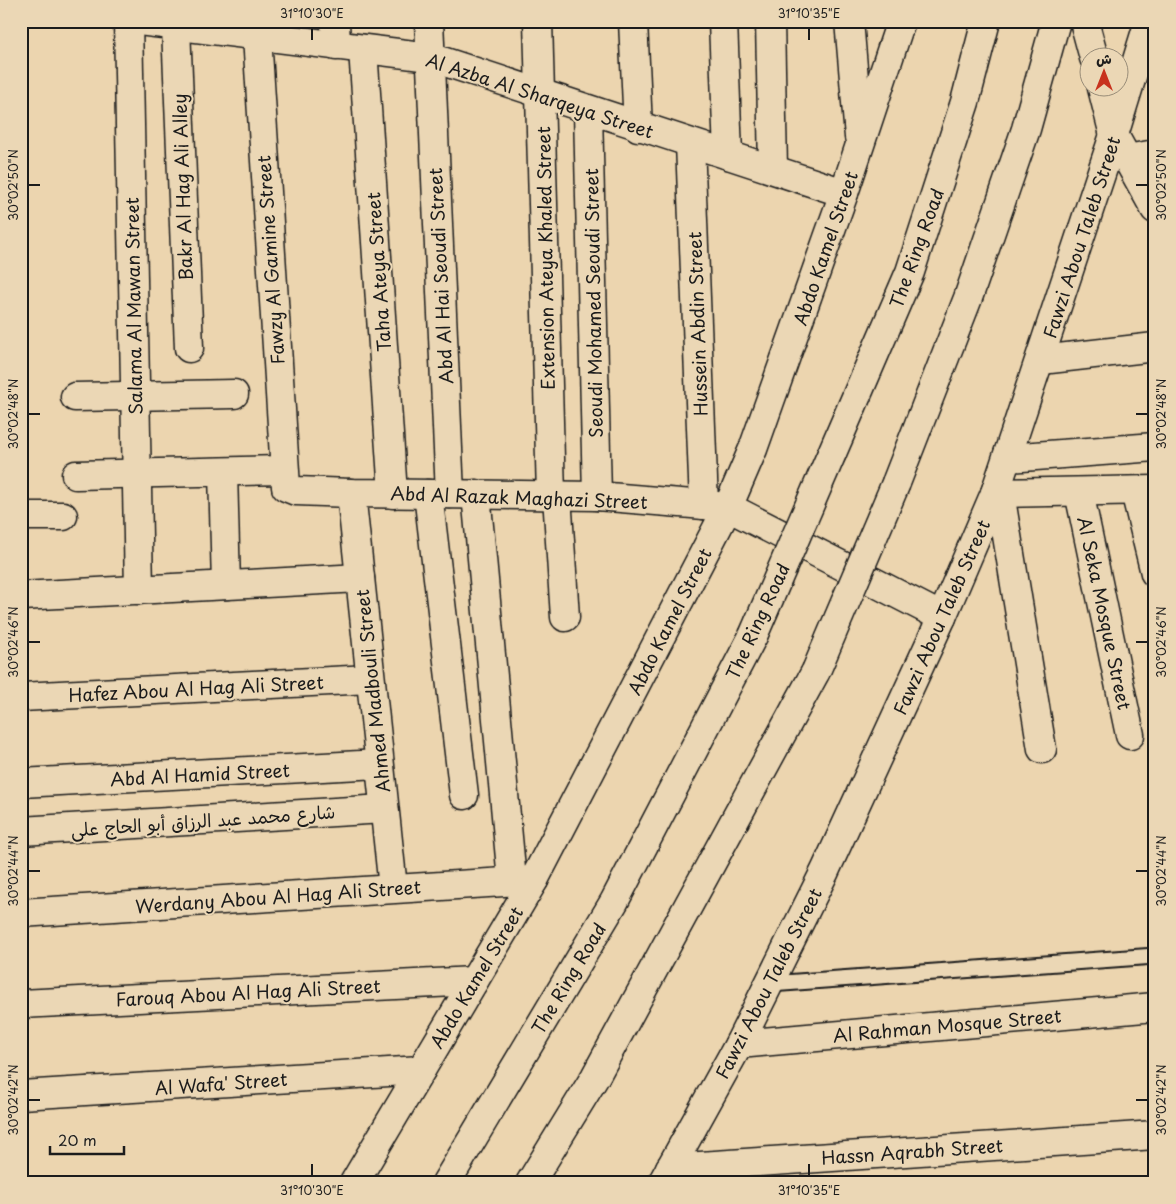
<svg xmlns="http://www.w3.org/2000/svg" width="1176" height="1204" viewBox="0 0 1176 1204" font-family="'Playpen Sans','Playpen Sans Arabic',sans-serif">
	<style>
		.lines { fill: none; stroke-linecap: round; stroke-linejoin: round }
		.service-casing { stroke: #1c1c1c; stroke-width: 19 }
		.minor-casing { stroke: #1c1c1c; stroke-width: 31 }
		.motorway-casing { stroke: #1c1c1c; stroke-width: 31 }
		.service { stroke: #ebd7b5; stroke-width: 15 }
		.minor { stroke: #ebd7b5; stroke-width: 28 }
		.motorway { stroke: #ebd7b5; stroke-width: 28 }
		.motorway-bridge-casing { stroke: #1c1c1c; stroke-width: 31; stroke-linecap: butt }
		.motorway-bridge { stroke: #ebd7b5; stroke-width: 28 }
		.ticks { fill: none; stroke: #1c1c1c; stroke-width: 2 }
		.labels { text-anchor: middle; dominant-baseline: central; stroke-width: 4; stroke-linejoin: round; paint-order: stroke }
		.street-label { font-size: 18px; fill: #1c1c1c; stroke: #ebd7b5 }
		.neatline { fill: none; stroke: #1c1c1c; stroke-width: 2 }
		.ticks-label { font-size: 12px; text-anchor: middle; fill: #1c1c1c }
	</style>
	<rect width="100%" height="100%" fill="#ecd5af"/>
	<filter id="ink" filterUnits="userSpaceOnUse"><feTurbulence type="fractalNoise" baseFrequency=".02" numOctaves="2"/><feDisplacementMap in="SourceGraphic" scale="10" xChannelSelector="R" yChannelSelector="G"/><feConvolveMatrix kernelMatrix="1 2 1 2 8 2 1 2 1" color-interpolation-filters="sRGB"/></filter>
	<g filter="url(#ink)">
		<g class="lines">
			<g class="service-casing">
				<path id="service" d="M770 984 1155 956"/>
			</g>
			<g class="minor-casing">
				<g id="minor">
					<path d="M128 21 139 590"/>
					<path d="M139 21 430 57 844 193"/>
					<path d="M256 21 286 487 296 491 351 493 597 496 728 507 942 617"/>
					<path d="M335 21 336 46"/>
					<path d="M429 21 450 494"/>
					<path d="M538 21 551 495"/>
					<path d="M633 21 638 127"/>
					<path d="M723 21 728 155"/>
					<path d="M770 21 773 169"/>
					<path d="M849 21 859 137"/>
					<path d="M1084 21 1094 58"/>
					<path d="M176 27 189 348"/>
					<path d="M363 49 393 494"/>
					<path d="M1102 88 1114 135 1155 209"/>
					<path d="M588 111 597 496"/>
					<path d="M690 143 704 505"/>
					<path d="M1127 159 1155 154"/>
					<path d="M1041 360 1155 347"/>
					<path d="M75 397 234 394"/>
					<path d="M1008 458 1155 447"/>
					<path d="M223 472 226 585"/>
					<path d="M76 475 283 470"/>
					<path d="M1135 491 1155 573"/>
					<path d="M1079 492 1130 735"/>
					<path d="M351 493 393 888"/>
					<path d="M995 493 1155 490"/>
					<path d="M1000 493 1042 749"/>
					<path d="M428 494 464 795"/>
					<path d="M476 494 512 880"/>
					<path d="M557 496 565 617"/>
					<path d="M21 516H63"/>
					<path d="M21 596 360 578"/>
					<path d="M21 697 370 679"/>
					<path d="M21 783 379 764"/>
					<path d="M21 831 384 809"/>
					<path d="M21 913 534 880"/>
					<path d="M21 1004 474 981"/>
					<path d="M739 1044 1155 1007"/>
					<path d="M21 1095 421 1070"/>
					<path d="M670 1168 1155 1135"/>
					<path d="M354 1183 534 880 728 507 753 449 844 193 901 21"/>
					<path d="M662 1183 739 1044 825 871 942 617 995 493 1114 135 1149 21"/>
				</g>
			</g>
			<g class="motorway-casing">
				<g id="motorway">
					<path d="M832 453 910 272 965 102 986 21"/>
					<path d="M896 483 968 298 1026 129 1056 21"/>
					<path d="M446 1183 614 902 753 636"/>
					<path d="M530 1183 595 1077 816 671"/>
				</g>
			</g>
			<use href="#service" class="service"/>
			<use href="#minor" class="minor"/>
			<use href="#motorway" class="motorway"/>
			<g class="motorway-bridge-casing">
				<g id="motorway-bridge">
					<path d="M753 636 832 453"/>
					<path d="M816 671 896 483"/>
				</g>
			</g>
			<use href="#motorway-bridge" class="motorway-bridge"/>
		</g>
	</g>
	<path class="ticks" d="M312 28V40M809 28V40M28 185H40M1136 185H1148M28 414H40M1136 414H1148M28 642H40M1136 642H1148M28 871H40M1136 871H1148M28 1100H40M1136 1100H1148M312 1164V1176M809 1164V1176"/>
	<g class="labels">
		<g class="street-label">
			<text transform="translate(540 95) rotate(18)">Al Azba Al Sharqeya Street</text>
			<text transform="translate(182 187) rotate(-92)">Bakr Al Hag Ali Alley</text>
			<text transform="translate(1081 237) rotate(-72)">Fawzi Abou Taleb Street</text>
			<text transform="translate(825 248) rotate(-71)">Abdo Kamel Street</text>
			<text transform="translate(916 248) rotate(-70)">The Ring Road</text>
			<text transform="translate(545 258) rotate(-91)">Extension Ateya Khaled Street</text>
			<text transform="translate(270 260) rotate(-94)">Fawzy Al Gamine Street</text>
			<text transform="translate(378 272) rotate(-94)">Taha Ateya Street</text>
			<text transform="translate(440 276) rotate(-93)">Abd Al Hai Seoudi Street</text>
			<text transform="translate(593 303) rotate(-91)">Seoudi Mohamed Seoudi Street</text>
			<text transform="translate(133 306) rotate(-91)">Salama Al Mawan Street</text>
			<text transform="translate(697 324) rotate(-92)">Hussein Abdin Street</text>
			<text transform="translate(519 497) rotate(2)">Abd Al Razak Maghazi Street</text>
			<text transform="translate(1105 613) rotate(78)">Al Seka Mosque Street</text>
			<text transform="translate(941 617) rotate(-66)">Fawzi Abou Taleb Street</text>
			<text transform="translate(669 621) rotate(-63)">Abdo Kamel Street</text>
			<text transform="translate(757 621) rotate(-65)">The Ring Road</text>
			<text transform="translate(196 688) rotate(-3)">Hafez Abou Al Hag Ali Street</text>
			<text transform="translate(372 691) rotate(-96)">Ahmed Madbouli Street</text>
			<text transform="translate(200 774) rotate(-3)">Abd Al Hamid Street</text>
			<text transform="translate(203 820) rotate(-4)">شارع محمد عبد الرزاق أبو الحاج على</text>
			<text transform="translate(278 896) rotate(-4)">Werdany Abou Al Hag Ali Street</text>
			<text transform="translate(476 977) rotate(-59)">Abdo Kamel Street</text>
			<text transform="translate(568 978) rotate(-59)">The Ring Road</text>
			<text transform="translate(768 983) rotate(-63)">Fawzi Abou Taleb Street</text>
			<text transform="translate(248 992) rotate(-3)">Farouq Abou Al Hag Ali Street</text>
			<text transform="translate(947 1025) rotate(-5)">Al Rahman Mosque Street</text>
			<text transform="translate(221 1083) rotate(-4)">Al Wafa' Street</text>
			<text transform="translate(912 1151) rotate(-4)">Hassn Aqrabh Street</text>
		</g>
	</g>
	<rect width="1176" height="1204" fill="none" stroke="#ebd7b5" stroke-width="55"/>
	<g transform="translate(1104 72)"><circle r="24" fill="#ebd7b5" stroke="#988c78"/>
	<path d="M0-4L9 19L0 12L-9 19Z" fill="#c8321e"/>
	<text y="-8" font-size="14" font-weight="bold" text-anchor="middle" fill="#1c1c1c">ش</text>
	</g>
	<path d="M50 1146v8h74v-8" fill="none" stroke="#1c1c1c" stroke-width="2.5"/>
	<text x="58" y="1146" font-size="15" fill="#1c1c1c" stroke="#ebd7b5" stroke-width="4" paint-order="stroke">20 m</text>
	<rect x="28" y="28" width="1120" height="1148" class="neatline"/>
	<g class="ticks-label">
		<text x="312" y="18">31°10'30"E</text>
		<text x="809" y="18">31°10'35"E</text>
		<text transform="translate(14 185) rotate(-90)" y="4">30°02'50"N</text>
		<text transform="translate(1162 185) rotate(-90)" y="4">30°02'50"N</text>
		<text transform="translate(14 414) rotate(-90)" y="4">30°02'48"N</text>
		<text transform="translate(1162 414) rotate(-90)" y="4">30°02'48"N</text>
		<text transform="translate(14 642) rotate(-90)" y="4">30°02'46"N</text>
		<text transform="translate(1162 642) rotate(-90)" y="4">30°02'46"N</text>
		<text transform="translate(14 871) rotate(-90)" y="4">30°02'44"N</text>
		<text transform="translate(1162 871) rotate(-90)" y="4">30°02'44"N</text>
		<text transform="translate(14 1100) rotate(-90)" y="4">30°02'42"N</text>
		<text transform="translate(1162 1100) rotate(-90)" y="4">30°02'42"N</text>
		<text x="312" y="1195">31°10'30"E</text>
		<text x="809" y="1195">31°10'35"E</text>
	</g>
</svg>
